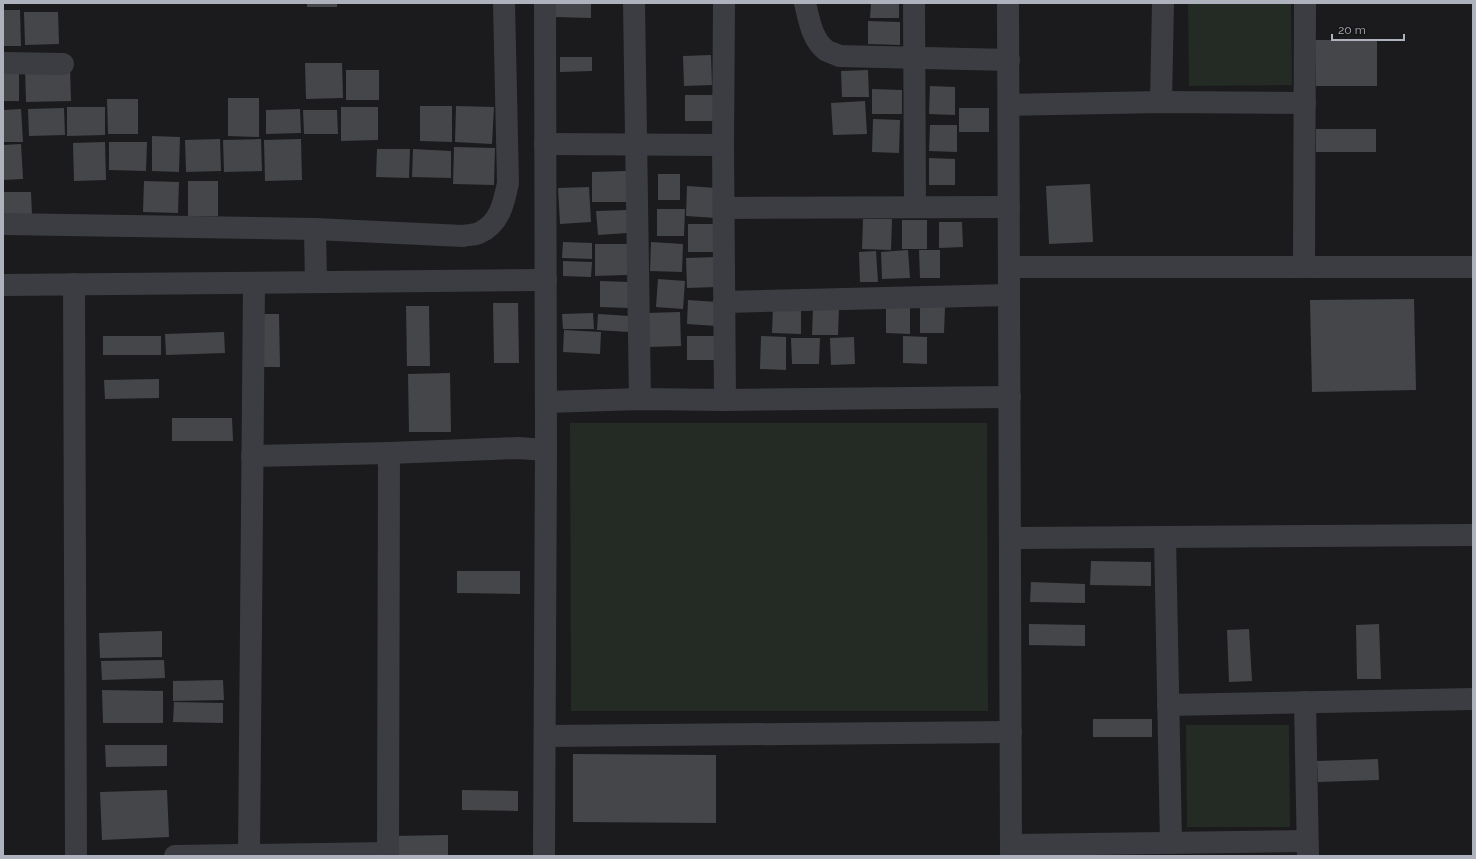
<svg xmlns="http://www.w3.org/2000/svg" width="1476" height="859" viewBox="0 0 1476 859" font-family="Raleway,sans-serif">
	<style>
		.green { fill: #232b24 }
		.building { fill: #45464a }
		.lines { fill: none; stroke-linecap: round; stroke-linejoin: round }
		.minor { stroke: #3c3d42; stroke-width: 22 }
	</style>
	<rect width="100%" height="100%" fill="#1b1b1d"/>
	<g class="green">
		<path d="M1188 3H1291L1292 85 1189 86Z"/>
		<path d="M570 423H987L988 711H571Z"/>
		<path d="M1186 725H1289L1290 827H1187Z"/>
	</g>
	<g class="building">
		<rect x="307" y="3" width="30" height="4"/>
		<path d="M555 3H591V18L555 17Z"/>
		<path d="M871 3H899V18H870Z"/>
		<path d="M3 10H20L21 46H3Z"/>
		<path d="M24 12H58L59 44 25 45Z"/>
		<path d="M868 21 900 22V45L868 44Z"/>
		<path d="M1315 40H1377V86H1316Z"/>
		<path d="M711 55 712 85 684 86 683 56Z"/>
		<path d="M560 57H592V71L560 72Z"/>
		<path d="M305 63H342L343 98 306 99Z"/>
		<path d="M70 67 71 101 26 102 25 68Z"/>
		<rect x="346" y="70" width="33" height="30"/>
		<path d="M868 70 869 97H842L841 71Z"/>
		<path d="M3 72 19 73V101H3Z"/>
		<path d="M930 86 955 87V115L929 114Z"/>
		<path d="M872 89 902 90V114H872Z"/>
		<rect x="685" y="95" width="28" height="26"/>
		<path d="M228 98H259V137L228 136Z"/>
		<path d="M107 99H138V134H108Z"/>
		<path d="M865 101 867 134 833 135 831 103Z"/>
		<path d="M420 106H452V142L420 141Z"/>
		<path d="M456 106 494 107 492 144 455 142Z"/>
		<path d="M67 107H105V135L67 136Z"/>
		<path d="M341 107H378V140L341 141Z"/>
		<path d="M64 108 65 135 29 136 28 109Z"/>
		<rect x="959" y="108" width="30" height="24"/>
		<path d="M21 109 23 142H3V110Z"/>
		<path d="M300 109 301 133 266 134V110Z"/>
		<path d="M303 110H337L338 134H304Z"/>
		<path d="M873 119 900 120 899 153 872 152Z"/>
		<path d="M930 125H957V152L929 151Z"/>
		<rect x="1316" y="129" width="60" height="23"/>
		<path d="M152 136 180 137 179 172 152 171Z"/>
		<path d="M220 139 221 171 186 172 185 140Z"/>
		<path d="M261 139 262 171 224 172 223 140Z"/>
		<path d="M301 139 302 180 265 181 264 140Z"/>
		<path d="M105 142 106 180 74 181 73 143Z"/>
		<path d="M109 142H147L146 171 109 170Z"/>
		<path d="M21 144 23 179 3 180V145Z"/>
		<path d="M454 147 495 148 494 185 453 184Z"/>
		<path d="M377 149H410L409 178 376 177Z"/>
		<path d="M413 149 451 151V178L412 177Z"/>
		<path d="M929 158 955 159V185H929Z"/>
		<path d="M626 171 627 202H592V172Z"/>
		<rect x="658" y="174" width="22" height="26"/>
		<path d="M144 181 179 182 178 213 143 212Z"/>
		<rect x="188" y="181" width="30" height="35"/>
		<path d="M1090 184 1093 242 1049 244 1046 186Z"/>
		<path d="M687 186 717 188 716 218 686 216Z"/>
		<path d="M589 187 591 222 560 224 558 188Z"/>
		<path d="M3 192H31L32 215 3 216Z"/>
		<path d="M657 209H685L684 236H657Z"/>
		<path d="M627 210 628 233 598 235 596 211Z"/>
		<path d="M863 219H892L891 250 862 249Z"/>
		<rect x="902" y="220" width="25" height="29"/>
		<path d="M939 222H962L963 247 939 248Z"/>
		<path d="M688 224H715L714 252H688Z"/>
		<path d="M563 242 592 243V259L562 258Z"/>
		<path d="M651 242 683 244 682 272 650 271Z"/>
		<path d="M595 244H627V275L595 276Z"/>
		<path d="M908 250 910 278 882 279 881 252Z"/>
		<path d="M919 250H940V278H920Z"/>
		<path d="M876 251 878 282H860L859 252Z"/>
		<path d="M717 257V287L687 288 686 258Z"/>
		<path d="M563 261 592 262 591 277 563 276Z"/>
		<path d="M658 279 685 281 683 309 656 307Z"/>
		<path d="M600 281 630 282 629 308 600 307Z"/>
		<path d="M1414 299 1416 390 1312 392 1310 300Z"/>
		<path d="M688 300 718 302 717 326 687 324Z"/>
		<path d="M493 303H518L519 363H494Z"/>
		<path d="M406 306H429L430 366H407Z"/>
		<path d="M773 306 801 307V334L772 333Z"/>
		<path d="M886 306H910V334L886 333Z"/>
		<path d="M920 306 945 307 944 333H920Z"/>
		<path d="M813 307H839L838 335H812Z"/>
		<path d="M680 312 681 346 648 347 647 313Z"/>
		<path d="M593 313 594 329H563L562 314Z"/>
		<path d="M257 314H279L280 367H258Z"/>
		<path d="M598 314 630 316 629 332 597 330Z"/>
		<path d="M564 330 601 332 600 354 563 352Z"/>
		<path d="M224 332 225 353 166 355 165 334Z"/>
		<rect x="103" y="336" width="58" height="19"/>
		<path d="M687 336H716L717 360H687Z"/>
		<path d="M761 336 786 337V370L760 369Z"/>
		<path d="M903 336 927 337V364L903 363Z"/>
		<path d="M854 337 855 364 831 365 830 338Z"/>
		<path d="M791 338H820L819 364H792Z"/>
		<path d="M450 373 451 432H409L408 374Z"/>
		<path d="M159 379V398L105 399 104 380Z"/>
		<path d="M172 418H232L233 441H172Z"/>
		<path d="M1091 561 1151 562V586L1090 585Z"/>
		<path d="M457 571H520V594L457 593Z"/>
		<path d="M1031 582 1085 584V603L1030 602Z"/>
		<path d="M1029 624 1085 625V646L1029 645Z"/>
		<path d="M1379 624 1381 679H1357L1356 625Z"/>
		<path d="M1249 629 1252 681 1229 682 1227 630Z"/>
		<path d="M162 631V657L100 658 99 633Z"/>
		<path d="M164 660 165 678 102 680 101 661Z"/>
		<path d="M223 680 224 700 173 701V681Z"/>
		<path d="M102 690 163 691V723H103Z"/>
		<path d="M174 702 223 703V723L173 722Z"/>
		<rect x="1093" y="719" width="59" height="18"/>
		<path d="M105 745H167V766L106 767Z"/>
		<path d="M573 754 716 755V823L573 822Z"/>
		<path d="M1378 759 1379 780 1318 782 1317 761Z"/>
		<path d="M167 790 169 837 102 840 100 792Z"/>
		<path d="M462 790 518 791V811L462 810Z"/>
		<path d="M448 835V856H392V836Z"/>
	</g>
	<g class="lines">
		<g class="minor">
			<path d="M634 3 640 399"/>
			<path d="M724 3 723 145 725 400"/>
			<path d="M805 3C809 19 812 41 827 51 831 53 836 54 839 56L1009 60"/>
			<path d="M914 3 915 207"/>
			<path d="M1008 3 1011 856"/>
			<path d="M3 63 63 64"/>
			<path d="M1161 102 1163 3"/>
			<path d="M1009 105 1161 102 1305 103"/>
			<path d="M545 144 723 145"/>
			<path d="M724 208 1009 207"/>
			<path d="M3 224 315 229 463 236C468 235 474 235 479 233 500 224 504 202 508 183L504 3"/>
			<path d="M315 229 316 282"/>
			<path d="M1009 267H1473"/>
			<path d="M1304 267 1305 3"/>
			<path d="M74 284 76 856"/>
			<path d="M3 285 546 280"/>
			<path d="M724 302 1009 295"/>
			<path d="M546 402 640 399 725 400 1010 397"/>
			<path d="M252 456 389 453 518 448 546 450"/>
			<path d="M1165 537 1171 843"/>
			<path d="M1010 538 1473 535"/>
			<path d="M1305 702 1308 856"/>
			<path d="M1168 705 1473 699"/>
			<path d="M545 736 1011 732"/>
			<path d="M1011 845 1307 841"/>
			<path d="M249 855 254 283"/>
			<path d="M175 856 388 853"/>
			<path d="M388 856 389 453"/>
			<path d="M544 856 546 450 545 3"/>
		</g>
	</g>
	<rect width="1476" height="859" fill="none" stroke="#aeb2bc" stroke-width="8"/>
	<path d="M1332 34v6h72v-6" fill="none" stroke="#aeb2bc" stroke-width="2"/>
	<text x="1338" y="34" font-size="12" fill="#aeb2bc" stroke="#161618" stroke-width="3" paint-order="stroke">20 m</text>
</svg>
